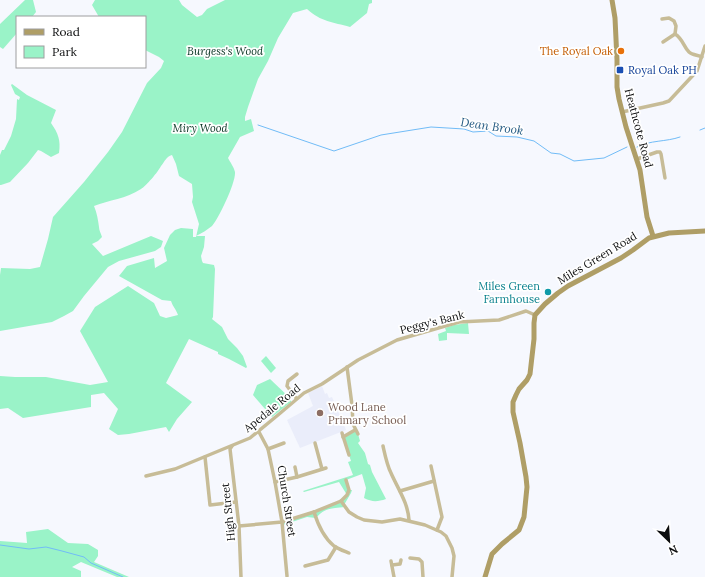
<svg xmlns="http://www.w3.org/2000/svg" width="705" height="577" viewBox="0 0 705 577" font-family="Lora,serif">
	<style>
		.built { fill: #eaedfa }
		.green { fill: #9af3c8 }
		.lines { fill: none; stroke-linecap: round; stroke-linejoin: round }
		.stream { stroke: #71bcf7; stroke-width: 1 }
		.street { stroke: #c7bc97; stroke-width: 3.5 }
		.secondary { stroke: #af9e66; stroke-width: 5 }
		.food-dot { fill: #e8710a; stroke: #fff; stroke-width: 1.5 }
		.transit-dot { fill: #1a4fb4; stroke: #fff; stroke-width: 1.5 }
		.culture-dot { fill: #0f9aa8; stroke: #fff; stroke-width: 1.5 }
		.education-dot { fill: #8d6e63; stroke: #fff; stroke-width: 1.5 }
		.labels { text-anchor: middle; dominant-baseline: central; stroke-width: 3.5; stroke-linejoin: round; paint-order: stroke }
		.park-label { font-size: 11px; font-style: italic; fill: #073422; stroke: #fff }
		.food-label { font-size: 11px; fill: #c56008; stroke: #fff; text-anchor: end }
		.transit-label { font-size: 11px; fill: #164399; stroke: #fff; text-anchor: start }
		.street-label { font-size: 11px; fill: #0c0d0e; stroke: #fff }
		.culture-label { font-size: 11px; fill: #0d838f; stroke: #fff; text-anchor: end }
		.education-label { font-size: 11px; fill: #785e54; stroke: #fff; text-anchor: start }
		.water-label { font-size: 12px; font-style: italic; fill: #255b83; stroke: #fff }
	</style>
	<rect width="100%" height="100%" fill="#f6f8fe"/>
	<path class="built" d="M322 386 325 394 327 393 329 398 332 397 346 430 300 448 287 420 313 406 308 393Z"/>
	<g class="green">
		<path d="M25 0H33L36 12 32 17H17V33L3 49 0 47V24Z"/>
		<path d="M95 0H179L182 5 197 17 202 15 207 9 225 0H372V3L369 4 367 13 350 27C333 22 321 22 307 9L293 13 278 38 268 61 258 79 248 107 245 117V121L251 119 254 131 240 137 228 158C230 162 234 167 235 172 236 182 219 218 212 226 207 230 202 233 196 236H205L204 247 201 256 202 261 203 263 214 265 215 269 213 317 212 319 222 327 228 339 237 348 243 356 247 367 246 368 229 359 218 354V352L189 339 166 383 192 402 177 419 169 432 166 427 129 434 118 435 109 429 118 409 104 393 91 395V407L23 418 8 408 0 409V376L15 377H46L90 385 108 382 80 331 95 307 128 286 154 303 160 316 166 318 178 315C176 309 173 307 171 301L162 300 119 276 127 266 154 258 155 268 167 261 164 248 170 235 175 230 181 228 193 229V237H196L199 224 192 202 193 197 192 184 179 176 176 164 172 155C166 157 165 161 161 166 158 172 146 186 141 189 126 199 109 200 94 206 97 213 98 220 99 227 99 230 101 234 102 237L98 241 92 244 103 256 151 236 163 241 161 247 155 251 119 261 108 267 84 296 73 311 64 316 52 322 0 331V275L1 268 30 269 40 267 48 239 53 217 84 182 108 152 122 132 147 83 161 68 164 61 159 57 145 50V17H99L92 5Z"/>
		<path d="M12 84 27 95 56 110 51 123C58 133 61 140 59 153L51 157 41 151 38 150 28 163 10 182 1 185H0V155L2 150H4L11 136 16 119 17 99 19 100 20 97 15 94 11 85Z"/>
		<path d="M468 323 469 334 447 333V340L439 341 438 334 446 331 445 328 454 325Z"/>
		<path d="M266 356 276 368 271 373 261 361Z"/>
		<path d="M270 379 291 399V402L272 417 253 395 257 385Z"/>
		<path d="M355 430 358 434 360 441 358 443 365 453 368 464 370 465 372 472 386 499C377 502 372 502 364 498L366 488 362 474 346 480 349 490H352L351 493 344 505 345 507C333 508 324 508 316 518L307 517 283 525 282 522 341 501 347 495 339 482 304 492 303 491 353 475 348 462 351 461 343 437Z"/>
		<path d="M48 529 68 543 88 544 98 550V556L94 562 129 577H117L81 562 72 567 81 571V577H0V541L27 543 26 532Z"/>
	</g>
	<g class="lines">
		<g class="stream">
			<path d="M258 125 334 151 381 135 431 127 464 129 473 132 488 131 496 136 517 137 534 141 551 153 560 154 574 161 604 158 627 147"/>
			<path d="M700 130 705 128"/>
			<path d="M637 147C650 140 666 142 680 137"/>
			<path d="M0 545 29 549 46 547 62 551 84 557 91 563 123 577"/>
		</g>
		<g class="street">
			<path d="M662 19 669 18 674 21 676 26 675 34"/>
			<path d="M663 42 675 34C683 39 683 46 689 52 692 55 698 55 702 57"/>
			<path d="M622 112 663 103 669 101 697 71 705 46"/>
			<path d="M637 159 657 152H660L661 154 665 178"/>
			<path d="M347 367 352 405 353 424 358 434"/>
			<path d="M296 398 287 386 288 381 297 374"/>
			<path d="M259 432 268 449 275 482 282 522 287 576"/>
			<path d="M342 433 349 455"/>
			<path d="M343 437 355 430"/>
			<path d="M315 443 322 469"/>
			<path d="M232 446 230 449 239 526 241 577"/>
			<path d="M383 446C385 455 387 465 391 473 398 489 408 503 409 520"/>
			<path d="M268 449 284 443"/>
			<path d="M205 457 210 505 236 502"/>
			<path d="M431 466 442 517 437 530"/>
			<path d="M295 467 297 477"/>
			<path d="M146 476 175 469 250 438 278 415 304 393 322 384 358 360 397 340 459 322 499 320 526 311 535 315"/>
			<path d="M275 482 297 477 326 468"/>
			<path d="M400 491 434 481"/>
			<path d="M341 501 349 512 357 517 364 520 382 522 400 519 425 525 441 532 446 536 452 548 454 556 452 577"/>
			<path d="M314 512C318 525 323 537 334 546 338 549 344 551 349 553"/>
			<path d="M239 526 282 522 314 512 341 501 347 495 349 490 346 480"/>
			<path d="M410 558 419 559 422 562 423 577"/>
			<path d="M391 561 394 577"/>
			<path d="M392 565 400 564 401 560"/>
			<path d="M305 566 328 560 336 547"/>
		</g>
		<g class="secondary">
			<path d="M612 0 615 18 617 60V87L619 99 626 127 640 170 647 217 653 236"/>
			<path d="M485 577 492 554 502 544 519 530 524 517 527 487 526 477 520 443 513 412V402L516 395 519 389 527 380 530 374 534 339V323L535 315 545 304 558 293 568 286 621 258 633 250 649 238 669 233 705 231"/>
		</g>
	</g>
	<circle class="food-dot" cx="621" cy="51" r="4"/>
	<rect class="transit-dot" x="616" y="66" width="8" height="8" rx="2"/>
	<circle class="culture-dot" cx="548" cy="292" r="4"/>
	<circle class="education-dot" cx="320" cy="413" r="4"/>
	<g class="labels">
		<g class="park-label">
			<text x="225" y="51">Burgess's Wood</text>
			<text x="200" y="128">Miry Wood</text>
		</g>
		<g class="food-label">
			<text x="613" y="51">The Royal Oak</text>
		</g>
		<g class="transit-label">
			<text x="628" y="70">Royal Oak PH</text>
		</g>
		<g class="street-label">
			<text transform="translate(639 128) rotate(75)">Heathcote Road</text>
			<text transform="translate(597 258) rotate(-31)">Miles Green Road</text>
			<text transform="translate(432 322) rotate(-14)">Peggy's Bank</text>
			<text transform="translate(272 408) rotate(-39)">Apedale Road</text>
			<text transform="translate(287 501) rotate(81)">Church Street</text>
			<text transform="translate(228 512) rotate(-96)">High Street</text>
		</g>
		<g class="culture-label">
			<text x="540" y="286">Miles Green<tspan x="540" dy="13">Farmhouse</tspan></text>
		</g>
		<g class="education-label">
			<text x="328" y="407">Wood Lane<tspan x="328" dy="13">Primary School</tspan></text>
		</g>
		<g class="water-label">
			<text transform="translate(492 126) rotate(8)">Dean Brook</text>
		</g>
	</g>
	<rect x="16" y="16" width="130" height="52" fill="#ffffff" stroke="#9e9e9f"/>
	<rect x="24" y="29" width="20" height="6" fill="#af9e66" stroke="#9e9e9f"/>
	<text x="52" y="36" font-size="12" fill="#0c0d0e">Road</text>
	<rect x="24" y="46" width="20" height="12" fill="#9af3c8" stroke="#9e9e9f"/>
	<text x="52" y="56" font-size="12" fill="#0c0d0e">Park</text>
	<g transform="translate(669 541) rotate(155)" stroke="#ffffff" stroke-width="3" paint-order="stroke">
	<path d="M0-3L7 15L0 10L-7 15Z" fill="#0c0d0e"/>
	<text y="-6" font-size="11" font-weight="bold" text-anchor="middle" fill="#0c0d0e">N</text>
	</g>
</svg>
